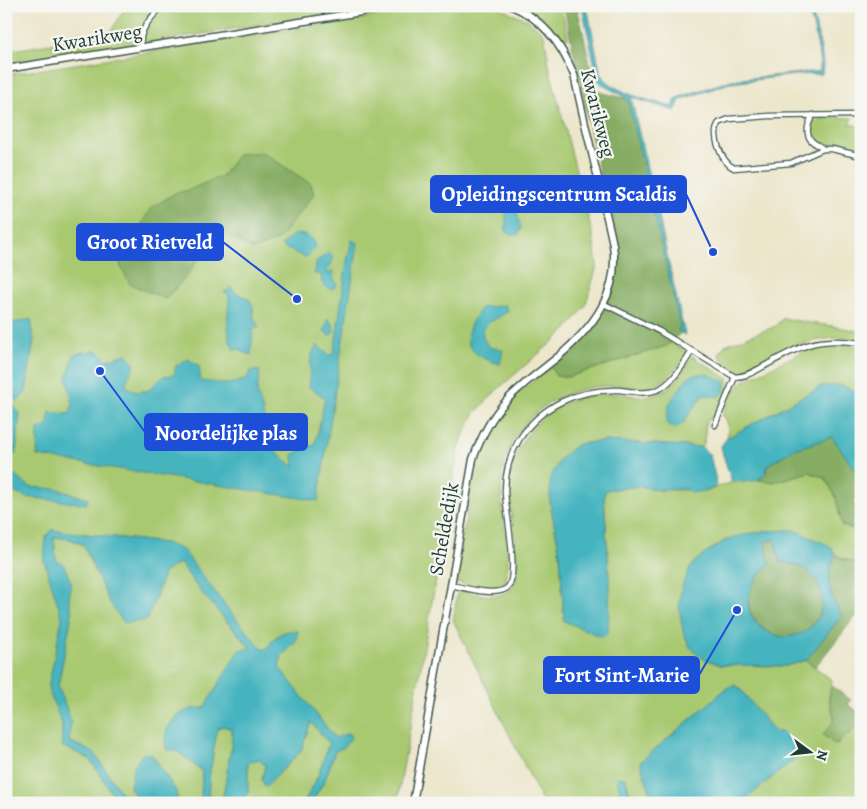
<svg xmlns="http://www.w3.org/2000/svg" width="867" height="809" viewBox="0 0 867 809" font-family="Alegreya,serif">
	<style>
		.green { fill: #a9c971; stroke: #648352 }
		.forest { fill: #86ad63; stroke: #52754c }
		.water { fill: #45b4bf; stroke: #32787a; fill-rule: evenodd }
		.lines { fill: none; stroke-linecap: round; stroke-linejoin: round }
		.street-casing { stroke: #3e564b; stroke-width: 7 }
		.secondary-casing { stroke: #3e564b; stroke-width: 9 }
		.street { stroke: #fff; stroke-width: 4.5 }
		.secondary { stroke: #fff; stroke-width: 6 }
		.labels { text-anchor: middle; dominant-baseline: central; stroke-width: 4.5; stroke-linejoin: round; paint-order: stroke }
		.street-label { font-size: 20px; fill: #1f3d34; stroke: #f6f6f2 }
		.leader { fill: none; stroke: #1d4ed8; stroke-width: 2 }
		.callout-dot { fill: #1d4ed8; stroke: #f6f6f2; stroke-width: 2 }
		.callout { fill: #1d4ed8; stroke: #1d4ed8; stroke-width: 2 }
		.callout-label { font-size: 21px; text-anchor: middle; font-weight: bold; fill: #fff }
	</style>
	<rect width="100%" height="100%" fill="#f6f6f2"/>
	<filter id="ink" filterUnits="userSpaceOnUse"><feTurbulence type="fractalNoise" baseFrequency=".02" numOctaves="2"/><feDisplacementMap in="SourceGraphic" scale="10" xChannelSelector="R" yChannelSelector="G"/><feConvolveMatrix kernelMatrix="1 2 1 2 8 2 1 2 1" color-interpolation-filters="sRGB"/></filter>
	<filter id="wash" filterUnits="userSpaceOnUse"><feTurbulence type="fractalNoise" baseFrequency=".0096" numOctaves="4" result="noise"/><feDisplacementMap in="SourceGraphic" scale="20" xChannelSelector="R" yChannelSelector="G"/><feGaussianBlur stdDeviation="1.12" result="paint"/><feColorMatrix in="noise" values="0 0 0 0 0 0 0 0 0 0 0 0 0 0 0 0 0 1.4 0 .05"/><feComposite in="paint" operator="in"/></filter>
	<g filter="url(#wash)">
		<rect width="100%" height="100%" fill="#ece6cb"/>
		<g class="green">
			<path d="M126 6H378L6 65V51L109 35Z"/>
			<path d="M439 6H495L528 20 544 34 550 70 593 236 597 266 585 307 566 330 498 389 475 413 463 436 457 458 397 803H311C324 783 335 762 335 738L278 667 282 655 295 643 275 637 267 649 262 650 227 608 182 550 165 543 52 530 44 560 63 618 49 689 62 724V746L90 759 118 803H6V75Z"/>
			<path d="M520 6H561L568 38H558C547 25 535 14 520 6Z"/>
			<path d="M852 118 850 124 861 127V152L819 142 812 137C803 113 838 118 852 118Z"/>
			<path d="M783 318C809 324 835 325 861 332V341C812 330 784 354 742 374L727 367 719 354 725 345 774 327Z"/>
			<path d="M671 342 688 353C680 364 669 379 657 385 645 391 631 387 619 386 575 384 533 403 512 443 505 458 501 475 501 491 501 507 515 576 503 584 493 592 467 584 455 582L476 459C484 438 494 418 509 402 522 389 538 378 551 367L556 376 568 377 666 346Z"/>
			<path d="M831 344 861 346V371L855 372 861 380V399L855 391 822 386 727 438C728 430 730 421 722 415L735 389 742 382 810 348Z"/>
			<path d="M692 356 728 379 729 385 727 394 716 414 706 422 704 443 701 447 605 441 578 444 550 502 560 555 564 621 602 637 610 588 604 496 606 490 640 486 659 490H710L732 482 759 480 774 482 809 472 825 478 836 497 842 526 861 531V563C847 560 837 559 830 546L793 530 763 531 726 540 708 551 720 665 786 666 806 660 832 680 829 698 834 717 836 745 861 723V803H741L801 754 775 732 741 690 735 685 727 688 640 762 654 803H632L626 778H618L620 792 609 796 606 803H543L453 620 458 590C473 593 497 601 510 590 524 576 510 513 509 493 508 477 512 459 520 446 541 408 576 392 619 394 632 395 646 399 660 393 674 387 684 369 692 356Z"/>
			<path d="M54 537 70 539 84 545 94 572 146 620 165 571 180 563 201 592 251 649 239 651 204 708C184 710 179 713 167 729L177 751 202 771 201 803H178L176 791 152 754 130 787 140 803H128L94 753 69 741 71 721 58 686 72 613 69 599 71 583 56 561Z"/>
			<path d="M310 721 329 743 318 776 304 803H240L248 792V763L258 759 265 765 262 780 266 787 301 751Z"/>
			<path d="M223 726 232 729V742L222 803H208L209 778 217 729Z"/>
		</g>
		<g class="forest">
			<path d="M564 6H577L596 91 627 99 655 198 683 331 666 346 568 377 556 376 551 367 579 344 599 320 607 305 614 284 616 268V247L582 94Z"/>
			<path d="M262 152 311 184 314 194 278 240 253 250 228 235 208 245 186 277 165 299 130 284 120 265 150 209 175 193 189 190 223 175 238 154Z"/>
			<path d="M832 437 861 478V489L853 503 861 510V531L842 526 836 497 825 478 809 472 774 482 759 480 766 474 768 465 792 450Z"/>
			<path d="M775 539 788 563C805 567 819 575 822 594 823 605 821 614 814 623 788 657 734 623 752 584 756 576 763 570 770 564L765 542Z"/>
			<path d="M835 555 846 560 861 563V617H855L815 667 806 660 842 616C828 592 825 582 835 555Z"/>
			<path d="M831 686 851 700 848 705 859 712 861 709V723L836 745 823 735 833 722 834 717 829 698Z"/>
		</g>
		<g class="water">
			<path d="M582 6H587L600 71C609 93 650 100 672 107L677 98 731 80 820 71C821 55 812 21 808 6H811C814 22 826 60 822 74L794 75 730 83 680 100 675 111 631 97 685 335 678 331 680 325 628 101C621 91 605 90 598 80Z"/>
			<path d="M511 184H516L514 203 521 228 518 235H511L506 231V188Z"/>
			<path d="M294 234 307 235 313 241 316 248 312 250 308 256 304 257 281 246Z"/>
			<path d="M352 240 358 243 318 501 37 456 38 430 47 426 50 412 69 414 73 404 67 379 74 355 82 352 98 351 107 360 126 354 135 364 125 385 137 392 149 390 163 376 174 375 176 366 188 359 199 366 201 381 229 384 245 380 252 370 260 371 257 391 263 412 269 445 294 467 293 455 306 447 315 445 325 398 309 387 311 356 317 345 329 355 334 353 347 261Z"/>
			<path d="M330 252 334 258 326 274 334 271 333 278 337 285 333 289C323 289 321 282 321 274H314L317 261Z"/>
			<path d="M231 287 236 293 249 299 253 306 254 319 259 328 253 329 251 355 242 352 240 349 234 350 228 337 229 334C226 323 229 306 229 295L224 292V291H229Z"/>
			<path d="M505 305 508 311C494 323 471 323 489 347L503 350 500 364C463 354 459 337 481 308Z"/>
			<path d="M328 318 333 325 334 332 329 336 324 331Z"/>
			<path d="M31 319 34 340 26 392 18 401 6 391V322L14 323Z"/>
			<path d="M695 374H708L726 382 724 392 718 397 703 395 683 423 675 428 666 423 669 404 687 378Z"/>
			<path d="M840 385 855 391 861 399V478L832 437 792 450 768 465C763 485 749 481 732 482L723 455 721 446 727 438 822 386Z"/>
			<path d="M6 398 20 413 16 454 6 453Z"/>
			<path d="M605 441 701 447 710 455 717 485 710 490 691 493 687 489 659 490 640 486 606 490 604 496 610 588 608 633 602 637 564 621 560 555 550 502V478L561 458 578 444Z"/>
			<path d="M6 474 15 476 30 487 58 489 88 499 86 504 25 497 6 489Z"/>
			<path d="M52 530 165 543 183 550 227 608 262 649H267C276 635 281 630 298 631L295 643 282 655 279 667 335 738 349 733 351 738 343 748 335 751 325 780 311 803H304L318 776 329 743 311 722 301 751 265 787 262 780 265 765 258 759 248 763V792L240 803H222L232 742V729L223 726 217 729 209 778 208 803H201L202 771 177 751 167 750C160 734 172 716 188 710 192 708 199 709 204 708L239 650 251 648 201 592 180 563 165 571 147 620 124 623 108 600 84 545 70 539 54 537 56 561 63 563 71 582 69 599 72 613 58 686 71 721 69 741 94 753 128 803H118L90 759 62 746V724L48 689 62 618 44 560 46 537Z"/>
			<path d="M793 530 830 546 835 555C825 582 828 592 842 616L806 660 786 666 720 665 702 658 690 647 683 632 679 606 682 586 689 570 695 561 726 540 739 536 763 531ZM774 539 781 563C830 562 837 630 791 636 781 638 772 635 763 629 737 609 749 582 770 564L765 542Z"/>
			<path d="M735 685 741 690 775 732H783L801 754 741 803H654L640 762 727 688Z"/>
			<path d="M143 754H151L176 791 178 803H140L130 787 134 766Z"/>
			<path d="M617 777 625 778 632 803H606L609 796 620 792Z"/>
		</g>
	</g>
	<g filter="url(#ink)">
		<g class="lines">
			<g class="street-casing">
				<g id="street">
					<path d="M141 47C138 30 151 18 162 6"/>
					<path d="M813 115C808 123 804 135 813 142 816 145 820 145 823 149"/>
					<path d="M861 115 769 116 729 119 719 123C711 135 721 162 734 168L791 163 823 149H832L861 156"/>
					<path d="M604 304 659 331 735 377C747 377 758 369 768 364 803 344 819 337 861 343"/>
					<path d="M715 425 735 377"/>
					<path d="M451 585C465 588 495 597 507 588 520 577 505 509 505 491 505 473 510 455 519 440 541 405 578 389 619 390 632 391 644 395 657 390 671 385 684 364 692 351"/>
				</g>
			</g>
			<g class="secondary-casing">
				<g id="secondary">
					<path d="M6 69 399 6"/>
					<path d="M413 803 473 459C481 437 491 417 507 400 522 384 542 370 559 356 593 327 620 293 613 245 609 224 603 203 599 182 590 146 582 111 574 75 562 45 543 19 512 6"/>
				</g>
			</g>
			<use href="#street" class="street"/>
			<use href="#secondary" class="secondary"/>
		</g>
	</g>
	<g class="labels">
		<g class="street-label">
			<text transform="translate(97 38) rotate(-9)">Kwarikweg</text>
			<text transform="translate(598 113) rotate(76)">Kwarikweg</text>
			<text transform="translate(444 529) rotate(-80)">Scheldedijk</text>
		</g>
	</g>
	<path class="leader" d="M713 252L686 194M297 299L223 242M100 371L145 432M737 610L699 675"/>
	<g class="callout-dot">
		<circle cx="713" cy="252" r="5"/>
		<circle cx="297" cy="299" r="5"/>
		<circle cx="100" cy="371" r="5"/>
		<circle cx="737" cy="610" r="5"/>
	</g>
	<g class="callout">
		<rect x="431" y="176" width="255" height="36" rx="5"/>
		<rect x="77" y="224" width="146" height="36" rx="5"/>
		<rect x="145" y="414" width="162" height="36" rx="5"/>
		<rect x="544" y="657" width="155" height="36" rx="5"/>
	</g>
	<g class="callout-label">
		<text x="559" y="201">Opleidingscentrum Scaldis</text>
		<text x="150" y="249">Groot Rietveld</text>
		<text x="226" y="440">Noordelijke plas</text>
		<text x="622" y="682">Fort Sint-Marie</text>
	</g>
	<rect width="867" height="809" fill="none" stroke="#f6f6f2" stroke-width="25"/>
	<g transform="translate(810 752) rotate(105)" stroke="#f6f6f2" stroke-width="4" paint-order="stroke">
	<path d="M0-4L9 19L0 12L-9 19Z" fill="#1f3d34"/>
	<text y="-8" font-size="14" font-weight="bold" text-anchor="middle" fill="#1f3d34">N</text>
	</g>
</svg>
